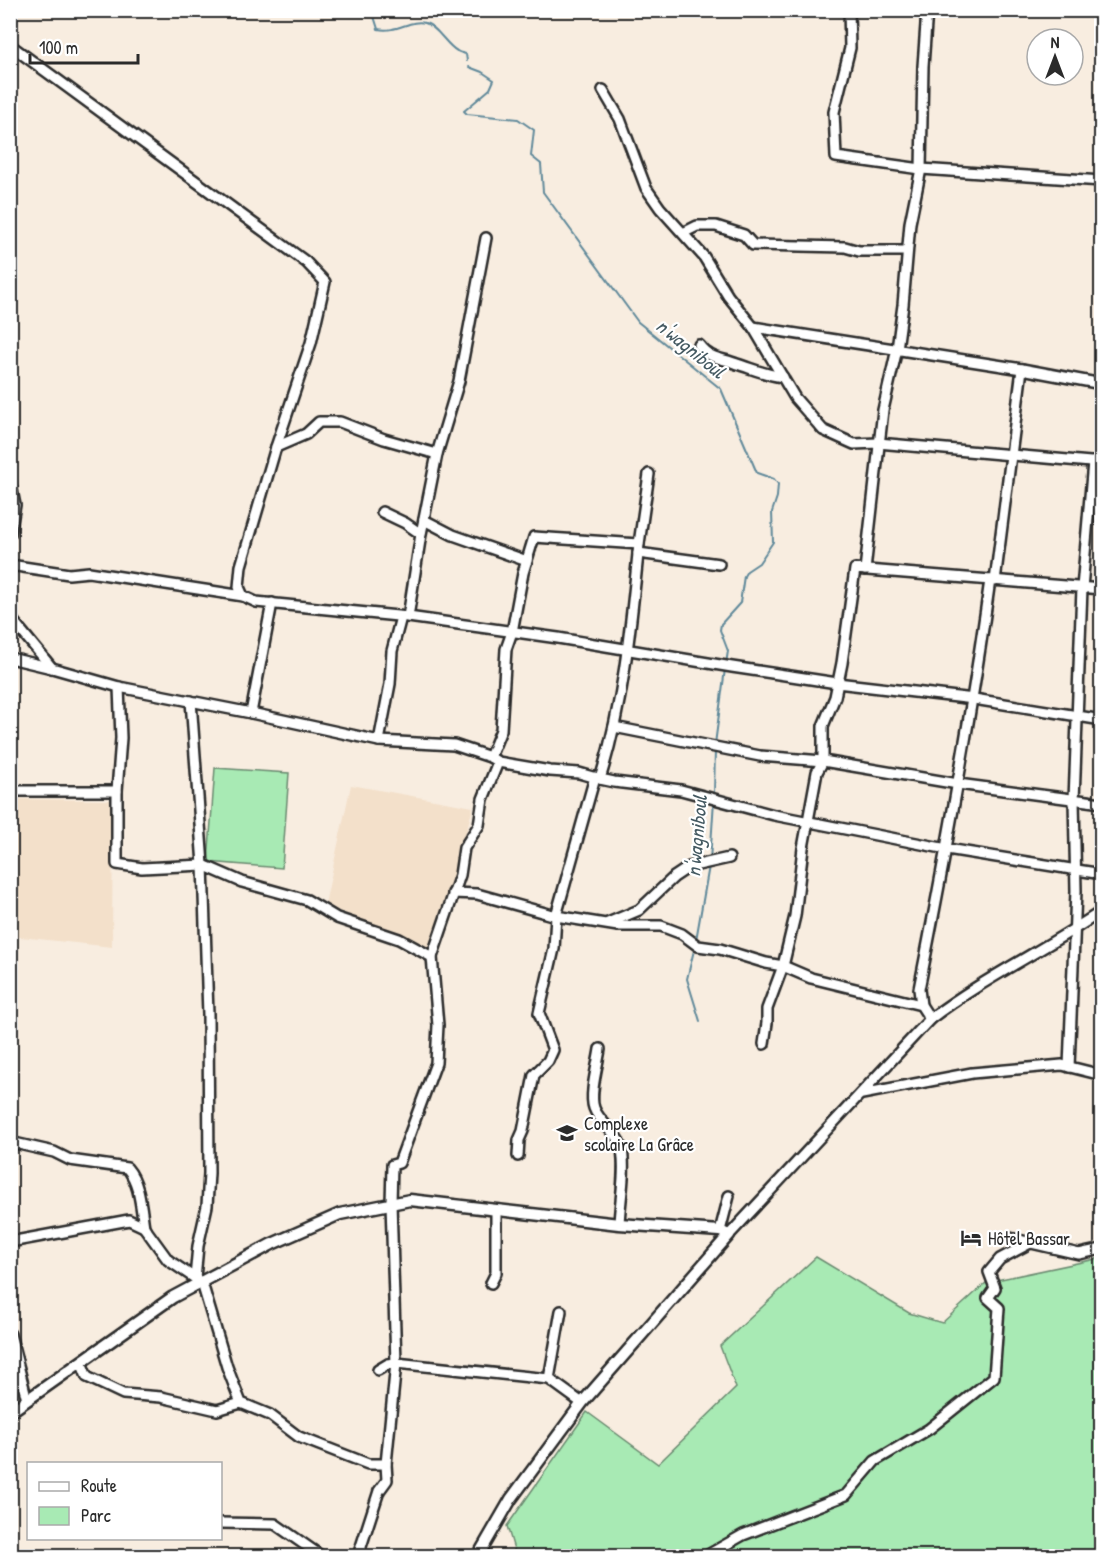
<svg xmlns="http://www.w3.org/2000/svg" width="1112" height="1567" viewBox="0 0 1112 1567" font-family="'Patrick Hand',sans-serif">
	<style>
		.built { fill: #f3e0ca }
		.green { fill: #a8eab4; stroke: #6a8a70; stroke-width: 1.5 }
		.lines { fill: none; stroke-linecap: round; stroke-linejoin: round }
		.stream { stroke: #60899a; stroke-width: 2 }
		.minor-casing { stroke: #2b2b2b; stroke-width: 14 }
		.major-casing { stroke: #2b2b2b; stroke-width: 15 }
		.minor { stroke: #fff; stroke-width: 9 }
		.major { stroke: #fff; stroke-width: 10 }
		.labels { text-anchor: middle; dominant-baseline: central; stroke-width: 4.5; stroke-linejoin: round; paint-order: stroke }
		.poi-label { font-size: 18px; fill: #2b2b2b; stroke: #fff; text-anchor: start }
		.water-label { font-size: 20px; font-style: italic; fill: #455a62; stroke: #fff }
	</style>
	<rect width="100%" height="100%" fill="#f8ede0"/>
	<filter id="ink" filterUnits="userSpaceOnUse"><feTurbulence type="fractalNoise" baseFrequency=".0167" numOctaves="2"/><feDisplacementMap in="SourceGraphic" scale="12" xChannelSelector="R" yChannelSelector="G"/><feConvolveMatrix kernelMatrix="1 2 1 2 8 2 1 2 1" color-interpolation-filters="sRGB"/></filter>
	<g filter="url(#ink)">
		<g class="built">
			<path d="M351 785 473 807 432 957 325 904Z"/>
			<path d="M11 799 113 800 112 947 11 936Z"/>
		</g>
		<g class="green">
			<path d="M215 768 289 773 282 868 208 862Z"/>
			<path d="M816 1257 909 1313 942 1323 987 1282 1101 1258V1556H516L507 1526 587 1412 658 1464 736 1388 720 1346Z"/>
		</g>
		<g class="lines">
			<g class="stream">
				<path d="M372 10 378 29C397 33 410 19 425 23 437 26 446 45 457 51 460 53 463 53 466 54L467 61"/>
				<path d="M469 67 482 72 494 80 490 89 464 111 467 114 518 119 534 130 531 156 541 164 543 192 638 322 721 389 757 473 774 479 778 484 777 497 772 512 773 542 759 563 747 571 744 576 740 603 721 624 720 630 728 651 726 664"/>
				<path d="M715 744 725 669"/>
				<path d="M714 795 715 749"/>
				<path d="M710 861 714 800"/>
				<path d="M696 940 709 866"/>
				<path d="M695 946 687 979 700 1021"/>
			</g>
			<g class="minor-casing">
				<g id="minor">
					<path d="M849 10 850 48 834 112 836 157 921 169 1102 181"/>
					<path d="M10 45 306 262 325 282 311 343 276 447 241 566 239 587 243 596 256 602 408 617 558 638 732 667 837 683 974 699 1102 720"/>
					<path d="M603 90 620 119 646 188 660 208 704 257 728 296 753 327 795 398 823 430 854 444 878 443 1102 463"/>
					<path d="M683 233 697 226H716L744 235 753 245 845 247 859 251H907"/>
					<path d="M753 327 1022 369 1102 384"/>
					<path d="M699 345C710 360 723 358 737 364 753 369 766 375 783 377"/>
					<path d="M276 447 306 434 319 422H340L384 439 437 454"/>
					<path d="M10 480 15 505 10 534"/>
					<path d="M382 512 405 523 421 534"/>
					<path d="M424 520 453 535 527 561"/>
					<path d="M639 544 649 474"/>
					<path d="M638 553 719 564"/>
					<path d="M10 565 69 574 89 572 243 596"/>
					<path d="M865 570 883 410 897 349 903 305 910 223 921 169 923 66 927 10"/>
					<path d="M995 581 1022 369"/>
					<path d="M272 603 251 713 379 741 454 745 490 757 498 762 550 771 579 773 600 779"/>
					<path d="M10 617 52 668"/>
					<path d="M408 617 421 534 437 454 459 381 486 238"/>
					<path d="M10 658 52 668 119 687 251 713"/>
					<path d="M614 727 760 756 823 761 958 784 1102 803"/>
					<path d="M379 741 390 684 392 651 401 617"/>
					<path d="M490 757 501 730 506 649 512 632 523 573 534 537 639 544C631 623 624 702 600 779L614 782 681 790 774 815 947 849 1102 874"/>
					<path d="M498 762 483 799 479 825 464 848 460 875 432 957 438 1025 436 1063 399 1163 392 1165 391 1203 396 1363 549 1379 582 1403"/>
					<path d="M10 791H117L121 738 119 687"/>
					<path d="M117 791V864L142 868 203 865 191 701"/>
					<path d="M453 893 477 894 556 916 618 926H661L682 934 698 946 720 949 766 963 783 966 811 978 921 1005"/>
					<path d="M608 923 639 910 674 877 689 867 729 858"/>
					<path d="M930 1019 921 1005 919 989C946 853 971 717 990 580"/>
					<path d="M764 1044 767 1023V1009L783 966 795 916 803 848 817 772 823 761V726L835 697 842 663 855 569 1102 589"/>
					<path d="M600 1049C598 1064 589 1094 594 1108 599 1123 619 1133 622 1150 626 1173 620 1200 619 1224"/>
					<path d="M1069 1067 1076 891 1074 800 1082 588 1093 462"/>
					<path d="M862 1094 972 1073 1062 1065 1102 1075"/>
					<path d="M10 1142 54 1152 70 1160 127 1168C140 1183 141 1208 144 1227"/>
					<path d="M518 1156 519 1140 523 1131 534 1075 548 1061 553 1050 539 1013 554 949 556 916 595 777"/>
					<path d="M720 1231 729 1196"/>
					<path d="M729 1235 930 1019C984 978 1046 949 1102 911"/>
					<path d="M1010 1238 1079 1254 1102 1249"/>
					<path d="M10 1242 129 1220 144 1227 168 1260 202 1283 227 1367 241 1403 270 1415 299 1437 368 1464H386"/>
					<path d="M195 1278 198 1246 207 1206 209 1173 208 1015 203 865 242 882 307 900 337 918 399 939 432 957"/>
					<path d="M491 1283 496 1273V1210"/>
					<path d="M10 1334 27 1400"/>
					<path d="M81 1362 87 1377 123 1394 161 1397 217 1410 241 1403"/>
					<path d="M549 1379 561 1311"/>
					<path d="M220 1523 275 1524 321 1556"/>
					<path d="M10 1555 12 1556"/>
					<path d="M358 1556 379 1491 387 1480 386 1464 396 1363 388 1364 378 1370"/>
					<path d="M706 1556 743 1535 846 1495 875 1461 929 1429 994 1377 999 1308 988 1298 995 1288 989 1272 1000 1259 1030 1243"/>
				</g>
			</g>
			<g class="major-casing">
				<path id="major" d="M10 1412 173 1297 272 1244 340 1214 410 1200 619 1224 720 1231 729 1235 582 1403 511 1499 478 1556"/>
			</g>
			<use href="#minor" class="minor"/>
			<use href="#major" class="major"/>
		</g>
	</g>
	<defs>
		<g id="school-bare" transform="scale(1.62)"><path d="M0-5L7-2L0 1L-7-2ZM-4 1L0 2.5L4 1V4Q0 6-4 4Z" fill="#2b2b2b" stroke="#fff" stroke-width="2.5" paint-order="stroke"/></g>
		<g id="hotel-bare" transform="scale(1.62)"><path d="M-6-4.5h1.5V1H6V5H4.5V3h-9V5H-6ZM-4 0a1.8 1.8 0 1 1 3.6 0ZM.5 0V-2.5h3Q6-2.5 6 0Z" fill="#2b2b2b" stroke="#fff" stroke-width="2.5" paint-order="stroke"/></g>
	</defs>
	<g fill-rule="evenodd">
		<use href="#school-bare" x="567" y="1133"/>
		<use href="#hotel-bare" x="971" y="1238"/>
	</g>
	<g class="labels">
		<g class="poi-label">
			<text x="584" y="1123">Complexe<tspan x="584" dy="21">scolaire La Grâce</tspan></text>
			<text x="988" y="1238">Hôtel Bassar</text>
		</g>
		<g class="water-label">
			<text transform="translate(691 348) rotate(39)">n'wagniboul</text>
			<text transform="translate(696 836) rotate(-85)">n'wagniboul</text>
		</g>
	</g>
	<rect width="1112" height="1567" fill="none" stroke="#fff" stroke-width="36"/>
	<rect x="18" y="18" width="1076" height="1531" fill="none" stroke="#2b2b2b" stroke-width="2" filter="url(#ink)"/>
	<rect x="27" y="1462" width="195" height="78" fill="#ffffff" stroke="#aaaaaa" stroke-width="1.5"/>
	<rect x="39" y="1482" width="30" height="9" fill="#ffffff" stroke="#aaaaaa" stroke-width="1.5"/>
	<text x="81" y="1492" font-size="18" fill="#2b2b2b">Route</text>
	<rect x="39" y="1507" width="30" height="18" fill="#a8eab4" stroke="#aaaaaa" stroke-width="1.5"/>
	<text x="81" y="1522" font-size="18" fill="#2b2b2b">Parc</text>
	<g transform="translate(1055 57)"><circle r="28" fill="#ffffff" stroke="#aaaaaa" stroke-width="1.5"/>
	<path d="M0-4.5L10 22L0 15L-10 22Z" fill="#2b2b2b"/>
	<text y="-9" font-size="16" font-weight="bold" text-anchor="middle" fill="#2b2b2b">N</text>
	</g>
	<path d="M30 54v9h108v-9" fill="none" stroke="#2b2b2b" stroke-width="3"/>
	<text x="39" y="54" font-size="18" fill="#2b2b2b" stroke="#ffffff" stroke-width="4.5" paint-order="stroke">100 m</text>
</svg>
